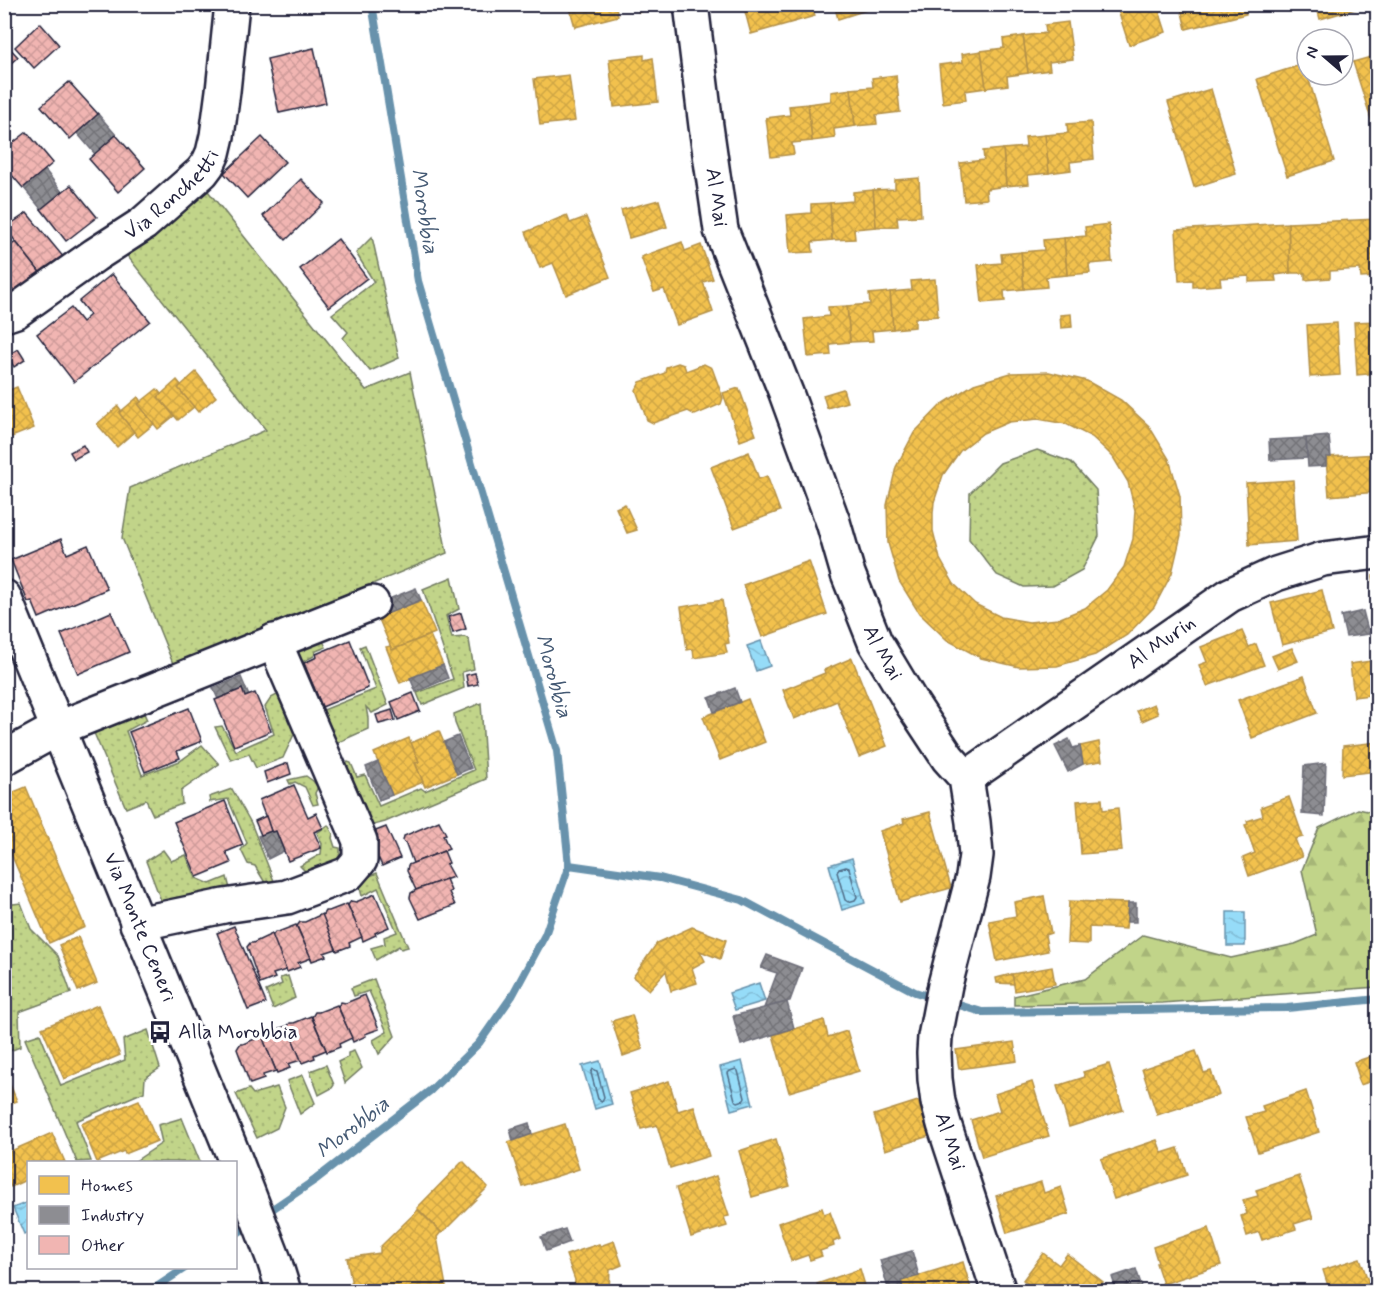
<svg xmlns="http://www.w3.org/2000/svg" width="1382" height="1296" viewBox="0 0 1382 1296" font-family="Mynerve,sans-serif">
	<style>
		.grass { fill: url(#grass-dots); stroke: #727b62; stroke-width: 1.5 }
		.forest { fill: url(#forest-firs); stroke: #727b62; stroke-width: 1.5 }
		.water { fill: url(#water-waves); stroke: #6892ac; stroke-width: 1.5 }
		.homes { fill: url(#homes-cross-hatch); stroke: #b49148; stroke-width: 1.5; fill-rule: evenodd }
		.industry { fill: url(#industry-cross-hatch); stroke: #6d6d78; stroke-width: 1.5 }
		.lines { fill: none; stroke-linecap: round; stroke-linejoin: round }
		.shore { stroke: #506c87; stroke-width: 1.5 }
		.stream { stroke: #6892ac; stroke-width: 8 }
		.building { fill: url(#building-cross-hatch); stroke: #22223b; stroke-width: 1.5 }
		.minor-casing { stroke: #22223b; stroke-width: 38 }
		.major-casing { stroke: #22223b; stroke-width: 38 }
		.minor { stroke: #fff; stroke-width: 33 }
		.major { stroke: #fff; stroke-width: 33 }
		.labels { text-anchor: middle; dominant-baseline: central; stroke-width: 6; stroke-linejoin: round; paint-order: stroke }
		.street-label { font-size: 21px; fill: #22223b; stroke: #fff }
		.poi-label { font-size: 21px; fill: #22223b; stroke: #fff; text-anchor: start }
		.water-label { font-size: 22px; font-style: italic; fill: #455a74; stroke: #fff }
	</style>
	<defs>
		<pattern id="grass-dots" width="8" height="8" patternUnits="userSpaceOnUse" patternTransform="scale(1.5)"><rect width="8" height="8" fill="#c1d489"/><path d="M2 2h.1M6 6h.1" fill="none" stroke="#a6b677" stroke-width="1.8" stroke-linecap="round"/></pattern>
		<pattern id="forest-firs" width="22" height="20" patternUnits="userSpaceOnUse" patternTransform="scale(1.5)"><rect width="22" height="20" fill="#c1d489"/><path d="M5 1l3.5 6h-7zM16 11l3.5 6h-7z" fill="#a6b677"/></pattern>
		<pattern id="water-waves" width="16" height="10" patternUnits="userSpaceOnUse" patternTransform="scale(1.5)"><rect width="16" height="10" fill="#96dcf8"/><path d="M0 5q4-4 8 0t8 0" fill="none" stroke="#81bcd6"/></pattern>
		<pattern id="homes-cross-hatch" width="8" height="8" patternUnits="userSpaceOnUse" patternTransform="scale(1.5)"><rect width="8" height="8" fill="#f2c14e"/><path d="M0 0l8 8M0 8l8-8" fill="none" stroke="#cfa645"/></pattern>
		<pattern id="industry-cross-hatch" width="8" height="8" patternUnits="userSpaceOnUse" patternTransform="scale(1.5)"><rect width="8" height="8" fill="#8d8d92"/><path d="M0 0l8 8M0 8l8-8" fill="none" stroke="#737378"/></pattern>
		<pattern id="building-cross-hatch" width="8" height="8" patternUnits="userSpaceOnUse" patternTransform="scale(1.5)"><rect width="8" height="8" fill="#f1b5b2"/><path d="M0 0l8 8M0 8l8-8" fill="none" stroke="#ce9b9a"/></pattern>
	</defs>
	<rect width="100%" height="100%" fill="#fff"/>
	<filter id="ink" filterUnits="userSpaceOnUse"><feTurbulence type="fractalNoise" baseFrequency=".0167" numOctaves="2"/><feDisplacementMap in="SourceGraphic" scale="12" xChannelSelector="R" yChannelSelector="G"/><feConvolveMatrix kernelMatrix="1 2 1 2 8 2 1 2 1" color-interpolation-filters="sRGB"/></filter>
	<g filter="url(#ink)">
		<g class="grass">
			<path d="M208 191 366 390 410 372 447 553 174 666 122 538 130 488 266 430 121 248Z"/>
			<path d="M372 237 399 358 370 371 343 338 348 332 332 314 374 282 356 253Z"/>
			<path d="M1037 450 1071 462 1096 490 1099 536 1082 570 1053 586 1024 587 997 575 969 539 970 493 1000 463Z"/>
			<path d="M452 577 459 609 446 616 452 638 465 637 469 640 474 669 462 672 464 688 422 705 417 693 453 679 423 589Z"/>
			<path d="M321 637 326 647 316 651 314 656 302 662 321 711 376 689 360 647 365 645 388 705 372 713 366 707 368 718V729L330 746 294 653 300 645Z"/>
			<path d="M281 693 296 730 283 758 256 768 249 754 231 760 215 727 222 726 236 751 274 734 265 707 271 698Z"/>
			<path d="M481 703 486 779 385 822 366 827 343 764 348 762 351 763 357 777 365 775 379 806 421 788 425 791 474 770 455 723 454 714Z"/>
			<path d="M143 711 147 720 126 731 142 775 180 761 202 745 219 764 181 791 182 804 153 815 146 800 126 808 94 733Z"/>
			<path d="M306 776 313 781 318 787 315 793 318 804 313 805 305 787 295 782 290 784 288 780Z"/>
			<path d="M232 789 251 823 276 886H267L255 866 248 864 241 850 247 843 228 799 210 802 209 797Z"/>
			<path d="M328 825 333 834 332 838 335 847 340 848V858L306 872 300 866 321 854 322 844 317 833Z"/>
			<path d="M163 850 171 861 186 855 196 878 210 884 227 877 231 893 162 903 146 861Z"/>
			<path d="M377 873 408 947 401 949 399 946 376 960 371 948 385 944 384 937 397 932 378 888 362 896 358 881Z"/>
			<path d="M21 903 31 929 58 956 71 993 19 1012 20 1047 5 1053V905Z"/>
			<path d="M288 976 295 998 273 1009 266 991 282 984 280 978Z"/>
			<path d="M374 979 395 1036 379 1054 373 1040 387 1032 369 991 354 996 351 988Z"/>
			<path d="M148 1030 160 1068 145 1078 144 1092 76 1121 91 1161 77 1162 25 1039 40 1034 61 1086 125 1060 123 1040Z"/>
			<path d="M354 1051 362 1068 345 1083 338 1062 348 1057V1053Z"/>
			<path d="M326 1065 334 1085 332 1088 319 1095 310 1071Z"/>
			<path d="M303 1075 315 1103 300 1114 287 1081Z"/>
			<path d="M277 1087 285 1107 277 1128 257 1138 236 1094 249 1089 253 1094Z"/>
			<path d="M182 1118 200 1162H134L162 1143 158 1125Z"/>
		</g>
		<path class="forest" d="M1358 809 1377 813V987L1162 1003 1014 1005V996L1085 979 1143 935 1231 958 1295 944 1317 935 1302 870 1319 828Z"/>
		<g class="water">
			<path d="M761 641 770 666 756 671 747 646Z"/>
			<path d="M852 858 865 903 842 910 829 865Z"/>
			<rect x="1227" y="912" width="18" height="34"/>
			<path d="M759 983 765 1001 735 1010 729 993Z"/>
			<path d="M600 1061 612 1104 595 1109 582 1066Z"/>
			<path d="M742 1061 753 1104 731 1110 720 1067Z"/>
			<path d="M28 1202V1232L24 1234 13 1208Z"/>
		</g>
		<g class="homes">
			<path d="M588 4H615L618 16 575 27 570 9Z"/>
			<path d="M636 4H655V7L639 12Z"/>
			<path d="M743 4H812L815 16 751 34Z"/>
			<path d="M834 4H872L873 8 838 19Z"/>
			<path d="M1116 4H1157L1166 32 1129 45Z"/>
			<path d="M1180 4H1243L1246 14 1186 29Z"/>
			<path d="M1316 4H1372L1320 19Z"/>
			<path d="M1068 22 1073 59 1049 62 1050 70 1028 73 1023 36 1046 33 1045 25Z"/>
			<path d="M1023 36 1028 73 1007 76 1008 85 986 88 981 51 1004 48 1003 39Z"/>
			<path d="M981 51 986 88 965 91 966 100 943 103 939 65 963 62 962 54Z"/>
			<path d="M644 55V60L653 58 658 102 614 107 609 59Z"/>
			<path d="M1378 55V141L1353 62Z"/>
			<path d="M1304 64 1334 161 1287 176 1257 79Z"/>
			<path d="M569 75 575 121 540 125 534 79Z"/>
			<path d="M896 75 900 112 876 115 877 124 855 126 851 89 873 87 872 78Z"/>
			<path d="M851 89 855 126 834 129 835 138 812 141 808 104 831 101V92Z"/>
			<path d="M1211 89 1236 174 1194 187 1168 102Z"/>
			<path d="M808 104 812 141 792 143 794 154 771 157 766 118 790 115 789 106Z"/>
			<path d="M1091 122 1094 159 1070 162 1071 170 1049 173 1045 135 1068 133 1067 124Z"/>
			<path d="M1045 135 1049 173 1028 175 1029 184 1006 186 1003 149 1026 147 1025 137Z"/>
			<path d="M1003 149 1006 186 986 189 987 199 964 201 960 163 984 160 983 151Z"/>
			<path d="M919 178 921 216 897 217 898 226 876 227 873 190 895 189V180Z"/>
			<path d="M873 190 876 227 854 229 855 239 832 240 830 203 853 201V192Z"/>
			<path d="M659 200 667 227 629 238 621 210Z"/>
			<path d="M830 203 832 240 812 242 813 252 790 253 787 215 811 213V204Z"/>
			<path d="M567 215 570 223 586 217 610 277 566 295 553 263 540 268 526 232Z"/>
			<path d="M1378 219V277L1361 278 1360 269 1330 271V278L1305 280V273H1290L1288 223Z"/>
			<path d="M1288 223 1290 273 1275 275 1276 281 1249 282V276L1220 278 1221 285 1193 287V280L1179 281 1176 230Z"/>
			<path d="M1109 224 1112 262 1089 264 1090 273 1067 275 1064 238 1086 236 1085 227Z"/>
			<path d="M1064 238 1067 275 1046 277 1047 287 1024 289 1021 252 1044 250 1043 240Z"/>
			<path d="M682 242 685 251 701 245 713 279 703 282 713 312 677 325 664 289 654 292 641 257Z"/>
			<path d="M1021 252 1024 289 1004 291 1005 301 982 303 978 265 1002 263 1001 254Z"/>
			<path d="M935 279 938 316 915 318V327L893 329 890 292 912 290 911 281Z"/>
			<path d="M890 292 893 329 872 331 873 341 850 342 847 306 870 304 869 294Z"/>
			<path d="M847 306 850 342 830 344 831 355 808 357 804 319 829 316 828 307Z"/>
			<path d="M1071 314 1072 327 1061 328 1060 315Z"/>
			<path d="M1378 321V373L1357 375 1354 322Z"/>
			<path d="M1337 323 1340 375 1310 377 1307 325Z"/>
			<path d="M678 363 684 365 686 371 704 364 712 368 723 398 721 404 695 415 688 411 653 423 647 420 636 390 640 382 665 373 666 367Z"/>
			<path d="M196 372 216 397 198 412 178 388Z"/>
			<path d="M1049 372 1087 381 1121 400 1149 426 1169 459 1180 496 1181 535 1172 573 1154 607 1127 635 1095 655 1057 666 1019 667 981 658 947 640 919 613 899 581 888 543 887 505 896 467 914 433 941 405 974 384 1011 373ZM1038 419 1066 424 1092 437 1106 450 1113 457 1128 482 1135 510 1133 539 1124 567 1107 590 1085 608 1058 619 1029 622 1001 617 975 604 954 584 940 559 933 531V513L934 502 943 475 960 451 983 433 1009 422Z"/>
			<path d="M177 380 181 385 178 388 194 407 178 420 158 397Z"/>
			<path d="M17 387 34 428 4 440V392Z"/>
			<path d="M739 388 756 435 740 441 723 393Z"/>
			<path d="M157 389 161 394 158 397 174 416 158 429 138 404Z"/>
			<path d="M843 389 847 402 827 408 823 395Z"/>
			<path d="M138 397 141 402 138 404 154 424 138 437 119 413Z"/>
			<path d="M118 406 121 410 119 413 134 432 117 447 97 424Z"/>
			<path d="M749 452 759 479 767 476 780 511 734 528 711 467Z"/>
			<path d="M1378 454V492L1329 496 1326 457Z"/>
			<path d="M1293 480 1297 541 1249 545 1246 483Z"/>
			<path d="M625 504 637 530 627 533 616 508Z"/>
			<path d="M809 561 827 614 762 637 743 585Z"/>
			<path d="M1373 576H1378V609Z"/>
			<path d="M1322 590 1332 632 1282 645 1271 603Z"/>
			<path d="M421 600 435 633 392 650 378 617Z"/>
			<path d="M722 600 729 643 725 644 727 653 694 658 693 649 687 650 681 607Z"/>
			<path d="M1242 631 1249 647 1256 644 1264 665 1207 686 1199 665 1207 662 1201 647Z"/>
			<path d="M430 635 443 665 400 683 386 647 390 646 392 650Z"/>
			<path d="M1292 648 1298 661 1278 669 1272 656Z"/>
			<path d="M852 658 887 746 859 757 837 701 794 719 783 690 825 673 824 670Z"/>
			<path d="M1378 660V694L1354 697 1350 664Z"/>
			<path d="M1304 676 1317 713 1252 738 1238 700Z"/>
			<path d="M748 699 765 742 720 760 703 717Z"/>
			<path d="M1154 704 1158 714 1142 721 1137 711Z"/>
			<path d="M439 731 457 774 425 787 415 763 419 762 411 743Z"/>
			<path d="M409 738 419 762 415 763 423 782 392 795 374 753Z"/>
			<path d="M1099 742 1102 761 1083 764 1080 746Z"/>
			<path d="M1378 742V771L1342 775 1343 746Z"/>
			<path d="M26 787 85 927 49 943 6 842 4 843V796Z"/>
			<path d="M1289 797 1303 837 1295 839 1302 857 1249 876 1243 858 1255 853 1245 825 1248 824 1247 821 1263 816 1261 807Z"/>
			<path d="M1102 799 1103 810 1118 808 1122 851 1081 854 1077 801Z"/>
			<path d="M930 812 951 888 900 902 880 831 904 823 903 819Z"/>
			<path d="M1044 896 1051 933 1045 935 1048 951 997 961 989 921 1016 916 1014 902Z"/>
			<path d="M1069 901 1128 903 1126 929 1089 927V944L1067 943Z"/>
			<path d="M692 927 726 940 720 959 700 951 705 961 692 968 697 983 671 991 666 971 649 990 633 977 657 943Z"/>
			<path d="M78 937 97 983 78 991 59 945Z"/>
			<path d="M1052 967 1055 984 1015 991 1012 974Z"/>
			<path d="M1012 974 1014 984 997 983 996 978Z"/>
			<path d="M98 1005 120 1055 64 1079 42 1028Z"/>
			<path d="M632 1015 643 1049 623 1056 612 1021Z"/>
			<path d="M824 1020 828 1037 847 1031 859 1071 789 1092 773 1035Z"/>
			<path d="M1014 1042 1017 1061 959 1069 956 1050Z"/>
			<path d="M1196 1051 1204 1073 1211 1071 1219 1095 1157 1115 1142 1069Z"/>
			<path d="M1378 1054V1079L1360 1085 1357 1078 1359 1077 1354 1062Z"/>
			<path d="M1109 1064 1123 1110 1069 1127 1057 1086 1085 1077 1083 1072Z"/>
			<path d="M4 1070 17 1101 4 1106Z"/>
			<path d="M669 1081 678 1111 694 1106 709 1156 670 1168 657 1125 641 1129 630 1093Z"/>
			<path d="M1032 1082 1049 1136 982 1157 971 1120 1000 1111 995 1094Z"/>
			<path d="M1306 1091 1319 1132 1258 1152 1246 1117 1264 1112 1262 1106Z"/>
			<path d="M139 1100 157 1141 125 1154 124 1151 97 1162 81 1124Z"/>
			<path d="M918 1101 929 1136 885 1150 874 1115Z"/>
			<path d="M565 1124 579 1169 523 1187 508 1142Z"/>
			<path d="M52 1133 65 1162H28V1179L11 1187 4 1173V1154Z"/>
			<path d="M776 1139 790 1186 752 1197 739 1151Z"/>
			<path d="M1157 1140 1162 1153 1178 1148 1187 1175 1114 1199 1101 1159Z"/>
			<path d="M463 1161 488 1187 442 1233 417 1208Z"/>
			<path d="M716 1176 729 1216 724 1217 727 1226 691 1237 676 1188Z"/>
			<path d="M1299 1176 1313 1218 1294 1224 1296 1229 1262 1240 1259 1232 1247 1236 1241 1216 1247 1214 1243 1200 1258 1196 1256 1190Z"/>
			<path d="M1041 1182 1044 1193 1061 1187 1069 1214 1007 1233 996 1196Z"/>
			<path d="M822 1208 824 1214 830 1212 840 1239 833 1242 834 1246 820 1251 822 1256 810 1260 808 1255 791 1261 778 1223Z"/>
			<path d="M418 1210 441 1232 437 1237 447 1292 353 1291 347 1258 380 1253V1247Z"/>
			<path d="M1209 1228 1221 1265 1163 1284 1156 1263H1158L1153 1247Z"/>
			<path d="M614 1241 622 1265 610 1270 609 1292H574L575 1280 566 1255 599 1244 600 1246Z"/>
			<path d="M1043 1253 1059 1265 1067 1254 1103 1282 1095 1292H1037L1023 1280Z"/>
			<path d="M1360 1258 1372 1292H1330L1323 1270Z"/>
			<path d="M963 1262 972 1292H904L901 1281Z"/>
			<path d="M860 1269 867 1292H819L817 1284Z"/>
		</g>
		<g class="industry">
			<path d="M98 114 116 135 95 154 77 133Z"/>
			<path d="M45 170 62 192 41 209 24 188Z"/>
			<path d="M1329 436 1331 457H1326V466L1308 467 1306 438Z"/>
			<path d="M1306 438 1307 458 1270 460 1269 440Z"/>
			<path d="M416 588 421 600 389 613 384 601Z"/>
			<path d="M1363 611 1369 634 1346 637 1341 616Z"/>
			<path d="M443 665 448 678 416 692 410 678Z"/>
			<path d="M241 677 249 696 245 697 242 689 218 699 213 688Z"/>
			<path d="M735 688 740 702 714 712 709 698Z"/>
			<path d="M458 736 471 768 457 774 444 742Z"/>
			<path d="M1069 739 1073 748 1080 746 1083 764 1068 772 1055 746Z"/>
			<path d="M378 762 392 795 379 800 366 767Z"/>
			<path d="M1326 763 1324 816 1302 814 1304 766Z"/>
			<path d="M271 831 272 832 276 831 284 851 268 859 258 836Z"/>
			<path d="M1128 903H1136V922H1127Z"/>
			<path d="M767 955 802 968 790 1001 764 1008 777 973 761 968Z"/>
			<path d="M787 1002 794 1028 741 1045 733 1016Z"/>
			<path d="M529 1123 532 1134 513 1141 510 1129Z"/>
			<path d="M565 1229 570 1242 546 1251 541 1237Z"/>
			<path d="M912 1251 919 1276 901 1281 904 1292H889L880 1260Z"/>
			<path d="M1136 1269 1143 1290 1117 1292 1112 1277Z"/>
		</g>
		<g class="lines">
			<g class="shore">
				<path d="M846 867 849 868 857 897 855 900 848 902 845 900 837 872 839 869Z"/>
				<path d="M593 1069 597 1071 604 1097 602 1101 598 1099 591 1073Z"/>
				<path d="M736 1069 738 1071 745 1098 744 1100 738 1102 735 1100 728 1073 730 1071Z"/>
			</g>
			<g class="stream">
				<path d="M569 865 660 878 742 900 915 992 934 998"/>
				<path d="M949 1002 982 1012 1287 1008 1378 999"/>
				<path d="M265 1214 315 1180 431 1090 479 1043 512 996 545 935 569 865 557 751 418 281 372 4"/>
				<path d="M236 1234 252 1223"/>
				<path d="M149 1292 185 1268"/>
			</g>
		</g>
		<g class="building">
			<path d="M40 23 59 45 34 68 15 47Z"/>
			<path d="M4 42 18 57 4 69Z"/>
			<path d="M314 48 326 103 279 113 267 59Z"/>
			<path d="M69 82 98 114 70 139 41 106Z"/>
			<path d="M27 132 53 163 23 188 4 166V150Z"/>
			<path d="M116 135 145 168 118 192 89 159Z"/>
			<path d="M262 137 285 162 247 198 224 173Z"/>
			<path d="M301 179 324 203 286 240 263 216Z"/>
			<path d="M71 185 97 217 66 241 41 209Z"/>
			<path d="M27 213 65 259 42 275 5 228Z"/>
			<path d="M338 239 367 278 329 307 300 269Z"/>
			<path d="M16 242 42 275 4 303V250Z"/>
			<path d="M112 274 150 321 74 382 37 334 71 308 82 322 90 315 79 301Z"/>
			<path d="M18 349 25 360 14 367 8 355Z"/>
			<path d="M83 445 87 452 74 459 70 452Z"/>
			<path d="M61 539 67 554 88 545 107 589 39 618 32 601 28 602 11 560Z"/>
			<path d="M111 612 129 652 78 674 61 634Z"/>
			<path d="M461 613 466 629 453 633 448 617Z"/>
			<path d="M350 640 367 683 368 688 322 707 304 663 317 657 316 654Z"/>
			<path d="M475 673 478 684 468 686 466 675Z"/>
			<path d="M242 689 245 697 255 693 271 731 234 746 215 700Z"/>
			<path d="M413 693 420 711 398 720 391 702Z"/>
			<path d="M189 708 202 741 177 751 180 758 145 772 129 732Z"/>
			<path d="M392 710 395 720 379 724 376 715Z"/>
			<path d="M288 763 291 774 267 783 264 772Z"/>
			<path d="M294 785 308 817 316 813 323 828 314 832 321 848 288 861 276 831 272 832 271 831 259 800Z"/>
			<path d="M225 801 243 845 226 852 231 863 197 877 174 822Z"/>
			<path d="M266 816 271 831 261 835 255 821Z"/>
			<path d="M439 821 446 834 443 835 449 849 413 863 406 844 403 841 404 836Z"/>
			<path d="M386 827 400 858 382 866 368 834Z"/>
			<path d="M444 851 449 863 446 864 453 877 416 890 407 871 408 865Z"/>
			<path d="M446 879 451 891 449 892 455 905 420 919 410 898 411 893 416 890Z"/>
			<path d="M375 894 389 927 375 933 376 935 363 941 348 905 351 901 356 902Z"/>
			<path d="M347 904 362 937 349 943 350 946 337 951 322 916 325 911H329Z"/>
			<path d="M322 914 336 949 324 953 326 956 312 961 297 926 300 922H305Z"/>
			<path d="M296 925 311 958 298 963 300 967 287 972 272 936 275 932H278Z"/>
			<path d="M234 926 266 1003 248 1010 217 933Z"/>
			<path d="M272 934 286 970 273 974 275 978 260 984 247 947 250 943H253Z"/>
			<path d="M365 995 379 1029 365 1034 366 1036 353 1042 338 1006 341 1002 346 1003Z"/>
			<path d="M337 1005 352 1038 339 1044 340 1047 327 1052 312 1017 315 1012H319Z"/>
			<path d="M311 1016 326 1050 314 1055 315 1058 302 1063 287 1027 290 1023H294Z"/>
			<path d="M287 1026 301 1060 288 1064 290 1068 277 1073 262 1037 265 1033Z"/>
			<path d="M262 1036 276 1071 263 1075 264 1079 250 1084 237 1049 240 1044H243Z"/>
		</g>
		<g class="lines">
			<g class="minor-casing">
				<g id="minor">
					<path id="s1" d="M691 4 706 126 721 230 786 393 833 522 848 574 875 642 911 702 948 758 966 778 973 822 976 855 973 877 945 985 935 1037 934 1053 935 1079 938 1102 944 1124 999 1292"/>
					<path id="s2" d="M4 315 16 311 95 255 143 224 202 172 208 164 213 153 217 136 223 91 232 4"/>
					<path d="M4 758 59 728 372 603"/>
					<path id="s3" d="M966 778 1230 595 1276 574 1323 559 1378 552"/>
					<path d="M137 924 224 906 287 897 348 874 360 860V841L274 641"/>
				</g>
			</g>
			<g class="major-casing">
				<g id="major">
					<path id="s4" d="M4 597 235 1159 274 1260 284 1292"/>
				</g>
			</g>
			<use href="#minor" class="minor"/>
			<use href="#major" class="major"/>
		</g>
	</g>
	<defs>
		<g id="bus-bare" transform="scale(1.8)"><path d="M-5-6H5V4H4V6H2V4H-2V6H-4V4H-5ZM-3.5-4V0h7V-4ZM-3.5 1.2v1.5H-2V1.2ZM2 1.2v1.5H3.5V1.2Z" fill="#22223b" stroke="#fff" stroke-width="2.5" paint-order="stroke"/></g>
	</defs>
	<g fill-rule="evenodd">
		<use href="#bus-bare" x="160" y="1032"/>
	</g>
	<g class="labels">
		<g class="street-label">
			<text stroke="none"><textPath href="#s2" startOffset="208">Via Ronchetti</textPath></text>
			<text stroke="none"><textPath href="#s1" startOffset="195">Al Mai</textPath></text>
			<text stroke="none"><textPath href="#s3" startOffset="238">Al Murin</textPath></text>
			<text stroke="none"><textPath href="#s1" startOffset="681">Al Mai</textPath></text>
			<text stroke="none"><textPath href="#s4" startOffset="357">Via Monte Ceneri</textPath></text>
			<text stroke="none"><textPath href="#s1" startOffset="1203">Al Mai</textPath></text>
		</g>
		<g class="poi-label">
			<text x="178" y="1032">Alla Morobbia</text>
		</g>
		<g class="water-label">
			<text transform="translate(424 211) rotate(81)">Morobbia</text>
			<text transform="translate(553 676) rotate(74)">Morobbia</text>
			<text transform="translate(353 1128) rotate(-38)">Morobbia</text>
		</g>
	</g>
	<rect width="1382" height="1296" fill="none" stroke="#fff" stroke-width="24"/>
	<rect x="12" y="12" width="1358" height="1272" fill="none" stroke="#22223b" stroke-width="2" filter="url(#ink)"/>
	<rect x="27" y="1161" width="210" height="108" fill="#ffffff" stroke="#a7a7b1" stroke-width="1.5"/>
	<rect x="39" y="1176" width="30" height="18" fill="#f2c14e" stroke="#a7a7b1" stroke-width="1.5"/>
	<text x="81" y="1191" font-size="18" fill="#22223b">Homes</text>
	<rect x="39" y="1206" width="30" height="18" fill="#8d8d92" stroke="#a7a7b1" stroke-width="1.5"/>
	<text x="81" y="1221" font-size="18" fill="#22223b">Industry</text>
	<rect x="39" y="1236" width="30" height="18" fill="#f1b5b2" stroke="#a7a7b1" stroke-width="1.5"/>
	<text x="81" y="1251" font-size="18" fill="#22223b">Other</text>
	<g transform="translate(1325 57) rotate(290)"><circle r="28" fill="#ffffff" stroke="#a7a7b1" stroke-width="1.5"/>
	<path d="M0-4.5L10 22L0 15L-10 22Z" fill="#22223b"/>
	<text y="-9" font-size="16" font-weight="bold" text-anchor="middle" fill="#22223b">N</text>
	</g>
</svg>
